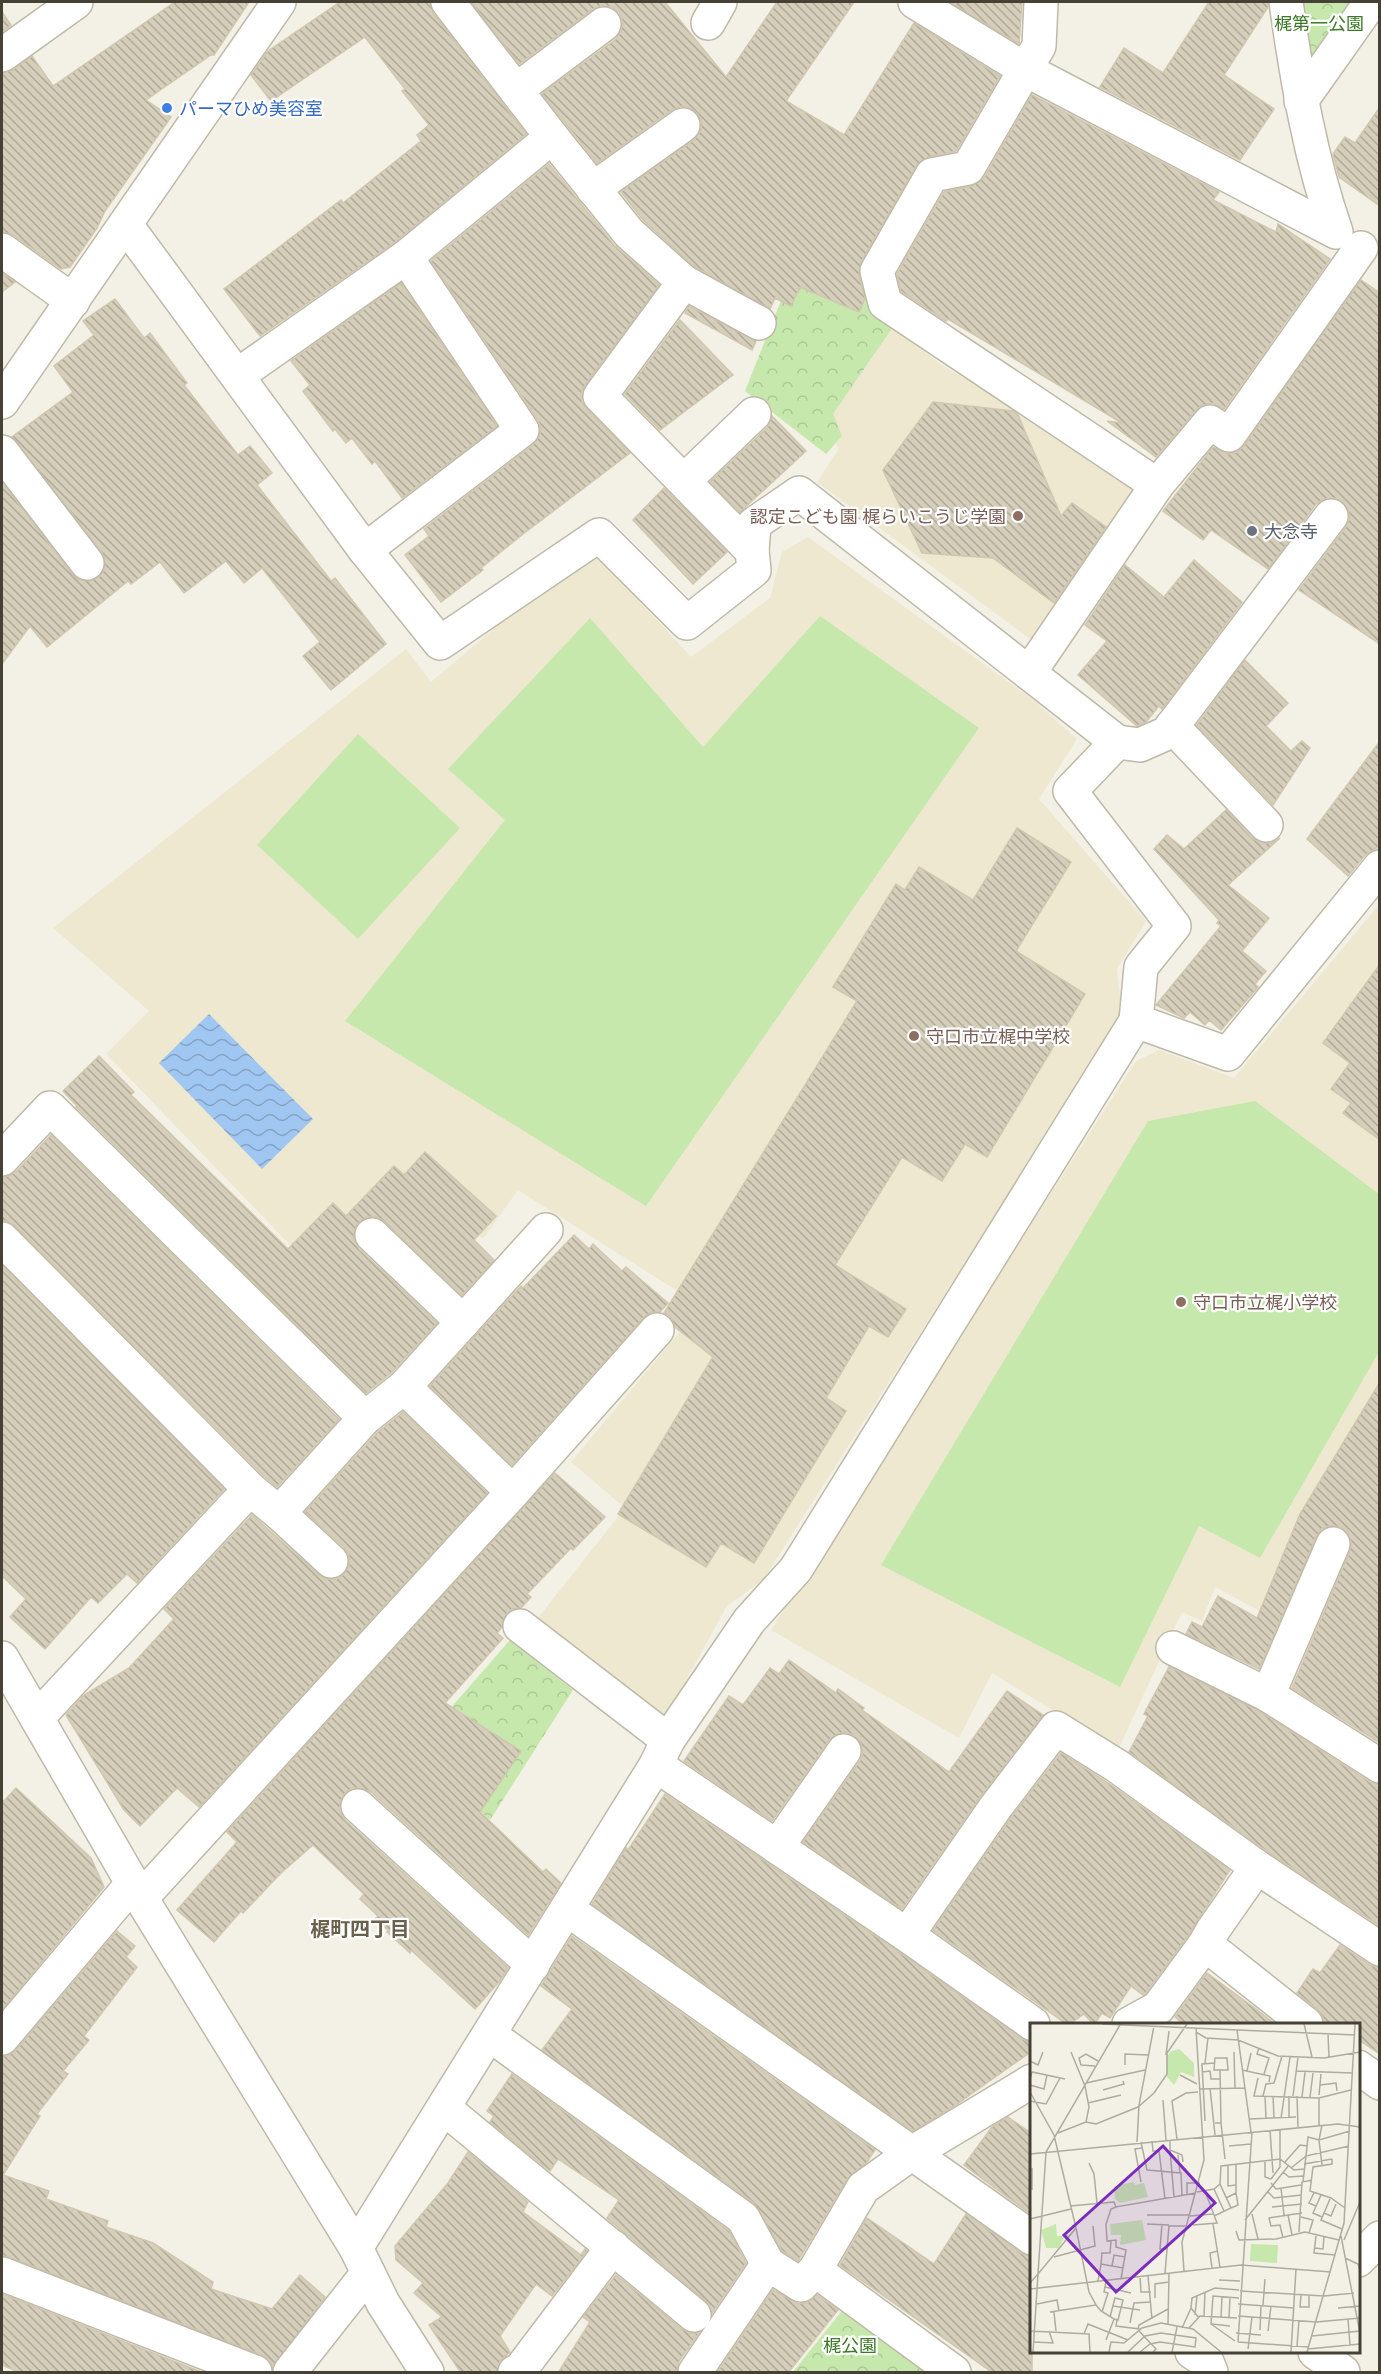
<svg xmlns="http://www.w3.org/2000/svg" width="1381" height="2374" viewBox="0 0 1381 2374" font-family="'IBM Plex Sans','Noto Sans JP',sans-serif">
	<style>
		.education { fill: #ede8cf }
		.park { fill: url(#park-crowns) }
		.garden { fill: #c7e8ad }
		.water { fill: url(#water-waves) }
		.building { fill: url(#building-back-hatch); stroke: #d0c7ae; stroke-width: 1.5 }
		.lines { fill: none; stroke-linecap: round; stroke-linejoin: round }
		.minor-casing { stroke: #bfb9a8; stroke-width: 36 }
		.minor { stroke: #fff; stroke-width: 33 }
		.shop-dot { fill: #3f7fe0; stroke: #fff; stroke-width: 2 }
		.education-dot { fill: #8d6e63; stroke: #fff; stroke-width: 2 }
		.worship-dot { fill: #6b7280; stroke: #fff; stroke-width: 2 }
		.labels { text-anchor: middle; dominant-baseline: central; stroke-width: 4.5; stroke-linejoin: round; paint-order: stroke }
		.park-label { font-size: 18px; fill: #3c7927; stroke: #fff }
		.shop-label { font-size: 18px; fill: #366cbe; stroke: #fff; text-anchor: start }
		.education-label { font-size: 18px; fill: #785e54; stroke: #fff; text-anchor: start }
		.worship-label { font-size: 18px; fill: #5b616d; stroke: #fff; text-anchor: start }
		.neighbourhood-label { font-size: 20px; font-weight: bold; fill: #69614c; stroke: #fff }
		.inset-road { fill: none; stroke: #aeab9f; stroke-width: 1.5 }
		.view { fill: #7b2cbf; fill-opacity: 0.15; stroke: #7b2cbf; stroke-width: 3 }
		.inset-edge { fill: none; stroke: #464135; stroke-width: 3 }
	</style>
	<defs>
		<pattern id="park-crowns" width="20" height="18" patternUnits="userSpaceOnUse" patternTransform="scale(1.5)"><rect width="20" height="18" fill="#c7e8ad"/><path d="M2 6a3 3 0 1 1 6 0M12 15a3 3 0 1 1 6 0" fill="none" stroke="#acc895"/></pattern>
		<pattern id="water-waves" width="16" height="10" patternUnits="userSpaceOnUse" patternTransform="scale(1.5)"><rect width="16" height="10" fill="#a0c7f2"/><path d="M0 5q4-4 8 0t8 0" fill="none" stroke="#84a3c5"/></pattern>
		<pattern id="building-back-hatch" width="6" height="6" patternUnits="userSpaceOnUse" patternTransform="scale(1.5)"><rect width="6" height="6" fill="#d5cebb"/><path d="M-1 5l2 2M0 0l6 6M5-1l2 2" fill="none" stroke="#afa999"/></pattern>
	</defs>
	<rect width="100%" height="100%" fill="#f3f1e6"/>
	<g class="education">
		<path d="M885 322 946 368 1068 435 1148 492 1037 644 817 482 838 450 830 419Z"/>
		<path d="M808 537 1032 699 1077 739 1039 799 1146 921 1117 969 1122 1016 763 1580 727 1606 664 1720 537 1619 625 1508 571 1462 701 1306 518 1190 483 1239 413 1178 323 1279 106 1054 149 1011 53 928 406 649 431 682 577 558 601 559 691 657 770 598 782 552Z"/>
		<path d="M1379 905V1561L1323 1525 1284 1624 1215 1587 1202 1621 1182 1612 1118 1750 992 1673 959 1738 771 1630 1136 1061 1159 1050 1234 1078Z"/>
	</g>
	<g class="park">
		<path d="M1297 2H1361L1311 73Z"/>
		<path d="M804 243 865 270 897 321 833 414 842 436 826 454 745 391Z"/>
		<path d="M510 1640 573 1690 490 1820 413 1751Z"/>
		<path d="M845 2307 930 2372H793Z"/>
	</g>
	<g class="garden">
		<path d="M820 616 979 728 646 1206 345 1021 505 820 448 769 590 618 703 747Z"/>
		<path d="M358 734 460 828 358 939 257 845Z"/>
		<path d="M1255 1101 1379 1194V1352L1260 1558 1199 1526 1120 1687 881 1565 1148 1121Z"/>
	</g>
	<path class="water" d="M209 1014 313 1119 262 1169 159 1063Z"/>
	<g class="building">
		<path d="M175 2H249L214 55H211L146 100 171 117 105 211 97 228 70 267 61 269 13 235 2 232V73L13 70 32 56 53 86Z"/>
		<path d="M340 2H430L433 13 526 134 395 242 260 336 224 289 341 200 343 203 421 141 417 135 429 125 402 91 405 89 365 37 271 101 251 75 268 51Z"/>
		<path d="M471 2H665L726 77 777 2H854L786 101 844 135 914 23 1000 76 956 151 928 157 916 166 861 262 859 276 865 298 859 312 800 287 791 306 775 298 770 309 695 267 643 220 621 192 694 140 700 132 702 124 698 114 691 108 682 106 673 109 597 163 542 94 616 39 621 31 623 22 619 12 612 7 602 5 593 9 519 64Z"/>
		<path d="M950 2H1022L1019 44Z"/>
		<path d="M1209 2H1268V7L1224 75 1274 109 1240 160 1100 87 1124 48 1163 73Z"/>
		<path d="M2 12 11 25 2 32Z"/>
		<path d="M1032 95 1219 192 1213 200 1276 232 1278 224 1330 259 1224 409 1213 403 1203 405 1196 410 1156 457 1107 421 1122 423 948 319 946 321 901 291 897 274 944 192 972 186 984 178Z"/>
		<path d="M1380 107V206L1339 177 1333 154 1345 137 1355 143Z"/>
		<path d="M549 164 614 245 659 285 585 385 581 393 582 402 587 409 630 453 523 534 481 568 483 570 441 602 405 555 429 536 424 529 533 445 539 437 541 429 538 420 431 261Z"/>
		<path d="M2 273 15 282 2 292Z"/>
		<path d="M1361 280 1380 293V644L1299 590 1346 527 1350 518 1348 509 1342 501 1334 498 1324 499 1316 504 1268 569 1211 530 1203 540 1163 511 1213 447 1228 454 1237 452 1244 446Z"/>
		<path d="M401 283 497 426 402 498 375 461 372 464 352 438 346 443 335 429 333 431 303 391 310 385 291 361Z"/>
		<path d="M115 299 144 338 150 333 187 383 184 385 238 455 250 446 272 473 257 485 331 581 335 578 386 644 331 690 303 656 320 642 262 568 244 583 226 561 184 593 160 562 131 584 128 581 47 647 30 626 2 664V482L73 575 80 580 90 581 99 577 104 570 105 560 102 552 12 437 73 392 54 366 94 335 83 321Z"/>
		<path d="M689 306 756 341 752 350 685 313Z"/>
		<path d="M680 320 733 375 660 430 625 394Z"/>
		<path d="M933 402 1013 411 1018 415 1061 516 1072 503 1106 527 1054 603 993 558 922 553 883 470Z"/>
		<path d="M772 416 806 451 740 512 710 482 767 428Z"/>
		<path d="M664 488 727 552 693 584 633 520Z"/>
		<path d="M1194 560 1242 602 1162 709 1159 706 1146 722 1137 726 1078 675 1107 641 1085 625 1125 565 1164 597Z"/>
		<path d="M1245 660 1288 703 1266 726 1291 751 1302 741 1310 748 1273 805 1197 725Z"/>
		<path d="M1380 741V846L1365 855 1348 876 1307 839Z"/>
		<path d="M1226 810 1252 838 1260 843H1271L1280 838 1228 885 1269 918 1242 951 1266 971 1255 984 1258 987 1221 1030 1209 1020 1205 1025 1190 1012 1184 1018 1156 1005 1221 926 1217 923 1219 920 1154 849 1167 835 1184 849Z"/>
		<path d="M1017 828 1071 862 1016 951 1085 994 987 1157 965 1144 942 1181 902 1157 835 1265 906 1309 888 1337 869 1326 826 1398 846 1411 754 1563 721 1543 706 1567 618 1514 713 1357 675 1327 670 1316 664 1313 857 1001 833 987 896 884 905 890 919 867 973 900Z"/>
		<path d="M1380 964V1140L1343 1113 1351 1103 1331 1089 1350 1063 1323 1043Z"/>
		<path d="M99 1056 134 1092 131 1095 288 1249 333 1203 346 1216 394 1166 404 1175 425 1152 496 1216 474 1240 494 1260 462 1295 384 1221 377 1217H367L358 1223 354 1231V1240L359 1249 437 1323 391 1373 366 1393 76 1107 77 1106 63 1091Z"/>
		<path d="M51 1135 339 1419 277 1487 263 1475 15 1226 7 1221H2V1179L16 1172Z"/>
		<path d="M574 1235 589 1249 593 1244 622 1271 626 1267 668 1303 660 1312H651L643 1318 512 1465 430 1386 521 1286 523 1288Z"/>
		<path d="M2 1265 224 1489 137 1583 127 1574 98 1603 91 1597 45 1649 10 1617 26 1599 2 1576Z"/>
		<path d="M1380 1382V1743L1292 1688 1350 1551 1351 1541 1348 1533 1341 1527 1330 1526 1321 1529 1316 1537 1259 1669 1186 1634 1192 1622 1202 1627 1218 1596 1257 1618 1300 1514Z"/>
		<path d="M403 1412 487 1493 199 1807 177 1788 140 1826 124 1810 66 1715 84 1695 129 1668 174 1619 164 1609 252 1515 319 1575 327 1579H337L344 1574 349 1565V1555L344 1547 305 1512 378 1432Z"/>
		<path d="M555 1473 605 1517 573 1550 571 1548 527 1594 531 1597 521 1608 512 1609 506 1614 502 1627 497 1633 503 1638 445 1703 521 1751 480 1812 543 1872 546 1869 561 1883 528 1935 371 1792 361 1788H352L344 1794 340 1803V1812L345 1820 508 1968 499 1982 475 2009 411 1950 410 1953 387 1932 389 1931 375 1919 378 1916 360 1899 364 1894 313 1845 281 1873 243 1913 241 1911 214 1942 177 1910 237 1842 227 1832Z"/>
		<path d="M789 1660 836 1693 838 1689 864 1708 862 1710 949 1772 1007 1691 1043 1715 980 1797 902 1909 803 1842 860 1761 863 1753 861 1744 854 1735 846 1732 837 1734 829 1740 772 1821 684 1761 729 1696 743 1705 770 1668 779 1674Z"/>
		<path d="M1169 1667 1259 1711 1370 1782 1380 1785V1926L1268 1852 1129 1752 1148 1716 1144 1714Z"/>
		<path d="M1061 1753 1111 1785 1230 1870 1189 1934 1145 1994 1143 1995 1131 1986 1110 2018 1102 2013 1094 2025 1084 2014 1068 2025 933 1930 1010 1819Z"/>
		<path d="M16 1788 91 1858 104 1887 2 2010V1803Z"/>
		<path d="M665 1794 896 1950 1022 2039 1032 2043V2051L954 2106 913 2131 592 1904 626 1848 628 1850Z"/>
		<path d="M117 1931 135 1946 126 1957 137 1967 84 2036 89 2040 63 2071 68 2074 37 2114 40 2116 3 2175 49 2191 46 2199 108 2221 106 2227 153 2243 213 2282 211 2289 272 2309 300 2275 325 2297 273 2367 269 2360 262 2355 9 2257 2 2256V2056L9 2055 16 2050Z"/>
		<path d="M572 1936 875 2150 867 2162 847 2179 798 2261 782 2251 754 2203 542 2050 572 2009 541 1986Z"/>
		<path d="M1340 1945 1370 1965 1380 1968V2054L1359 2040V2025H1324L1323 2017 1318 2010 1297 1993 1313 1969 1320 1973Z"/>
		<path d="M1207 1973 1256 2009 1276 2025H1185L1175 2017Z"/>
		<path d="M512 2074 729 2231 746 2263 712 2313 706 2301 607 2218 619 2200 558 2159 550 2171 490 2122 494 2116 487 2111Z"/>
		<path d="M1008 2117 1032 2134V2215L964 2165 992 2127Z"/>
		<path d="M468 2152 528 2202 523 2212 581 2255 585 2249 587 2251 552 2296 536 2284 500 2336 510 2352 500 2361 497 2373H461L429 2325 442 2317 414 2293 423 2283 396 2260 395 2246 448 2183Z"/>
		<path d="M966 2214 1021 2253 1032 2257V2373H993L840 2265 867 2218 934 2264Z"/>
		<path d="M616 2275 682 2329 690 2333H699L679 2361 677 2373H558L590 2322 583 2317Z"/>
		<path d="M773 2290 799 2304 808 2302 817 2295 838 2310 788 2373H717Z"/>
		<path d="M2 2294 204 2373H21L2 2365Z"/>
	</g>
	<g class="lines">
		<g class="minor-casing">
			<g id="minor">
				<path d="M915 2 1026 70 1336 232C1310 157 1297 80 1286 2"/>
				<path d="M1041 2 1039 46 968 168 932 175 877 271 885 303 1157 485"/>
				<path d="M708 23 720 2"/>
				<path d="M2 55 76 2"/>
				<path d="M516 90 604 24"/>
				<path d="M1301 101 1371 2"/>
				<path d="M552 137 629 233 684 282 600 396 752 551"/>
				<path d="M593 189 683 125"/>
				<path d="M126 225 365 550 440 643 599 535 687 623 754 570 752 551 754 524 799 493 1117 742 1070 791 1174 926 1141 967 1136 1021"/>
				<path d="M2 250 73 301"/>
				<path d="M406 257 552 137 448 2"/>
				<path d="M684 282 759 323"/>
				<path d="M238 375 406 257 522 430 365 550"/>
				<path d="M2 402 279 2"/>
				<path d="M2 452 87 563"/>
				<path d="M684 481 754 414"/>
				<path d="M1029 673 1157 485 1210 422 1229 435 1361 248"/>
				<path d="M1172 726 1266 825"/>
				<path d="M1117 742 1140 745 1167 733 1331 516"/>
				<path d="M2 1159 50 1108 365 1418"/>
				<path d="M372 1235 463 1322"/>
				<path d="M2 1239 250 1489 37 1718"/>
				<path d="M404 1387 513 1492"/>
				<path d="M250 1489 279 1513 365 1418 404 1387 546 1230"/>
				<path d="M279 1513 331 1561"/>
				<path d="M520 1626 668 1740"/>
				<path d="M1173 1648 1268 1695 1380 1766"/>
				<path d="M2 1658 141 1898 356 2248 383 2303 427 2372"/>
				<path d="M1268 1695 1333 1544"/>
				<path d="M656 1765 907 1935 1033 2024"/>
				<path d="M358 1806 533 1965"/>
				<path d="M777 1847 844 1751"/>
				<path d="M141 1898 513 1492 657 1330"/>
				<path d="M567 1909 1032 2238"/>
				<path d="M907 1935 995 1808 1056 1728 1117 1766 1257 1867"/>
				<path d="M1205 1944 1306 2024"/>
				<path d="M1129 2024 1158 2008 1205 1944 1213 1930 1257 1867 1380 1949"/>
				<path d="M490 2035 743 2218 768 2264 801 2285 815 2270 863 2188 912 2153 1032 2081"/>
				<path d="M2 2038 133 1883"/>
				<path d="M1358 2067 1380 2083"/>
				<path d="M444 2108 694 2315"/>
				<path d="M356 2248 656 1765 668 1740 749 1621 796 1569 1136 1021 1228 1054 1380 867"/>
				<path d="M1358 2260 1380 2238"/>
				<path d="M815 2270 954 2372"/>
				<path d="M2 2274 255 2372"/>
				<path d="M1192 2352 1207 2362 1211 2372"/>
				<path d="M1315 2352 1343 2372"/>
				<path d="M290 2372 368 2273"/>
				<path d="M515 2372 520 2370 613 2247"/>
				<path d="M695 2372 768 2264"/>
			</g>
		</g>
		<use href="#minor" class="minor"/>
	</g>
	<circle class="shop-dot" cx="167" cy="108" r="6"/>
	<g class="education-dot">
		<circle cx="1018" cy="516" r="6"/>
		<circle cx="914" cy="1036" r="6"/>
		<circle cx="1181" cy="1302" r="6"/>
	</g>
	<circle class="worship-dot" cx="1252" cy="531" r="6"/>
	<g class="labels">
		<g class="park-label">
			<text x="1319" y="23">梶第一公園</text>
			<text x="850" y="2345">梶公園</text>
		</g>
		<g class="shop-label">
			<text x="179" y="108">パーマひめ美容室</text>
		</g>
		<g class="education-label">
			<text x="1006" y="516" text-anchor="end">認定こども園 梶らいこうじ学園</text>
			<text x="926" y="1036">守口市立梶中学校</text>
			<text x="1193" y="1302">守口市立梶小学校</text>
		</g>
		<g class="worship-label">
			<text x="1264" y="531">大念寺</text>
		</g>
		<g class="neighbourhood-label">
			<text x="360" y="1928">梶町四丁目</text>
		</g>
	</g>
	<g transform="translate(1030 2023)">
		<rect width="330" height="330" fill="#f3f1e6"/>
		<path d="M149 26 164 40V54L151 49 144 62 137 54 136 35 141 28ZM26 201 27 213 40 212 33 216 29 225H16L11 207Z" fill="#c7e8ad"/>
		<path d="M104 159 105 162 114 160 118 174 90 180 85 176 84 163ZM112 197 116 217 90 222 91 212H81L80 201ZM221 221 248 222 247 240 220 238Z" fill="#c7e8ad"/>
		<path class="inset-road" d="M72 1 325 12M274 1 282 34M207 7 221 109M166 9 176 15 208 17 248 33 294 35 330 29M298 11 299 34M229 25 227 31 239 35 234 51M204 29 205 65M136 32 139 8M0 38 8 42 13 29M175 40 178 15M95 42V31L118 32M65 43 51 42 49 35 56 31 68 38M212 47 240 53 239 59M217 48 221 30M266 48 323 50M172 49 180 48 181 56H190M150 52 167 61M228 55 224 73 289 75 321 67M0 56 2 49 35 56M56 60 115 47M0 62 14 66 17 52M290 62 306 60 307 68M180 65 185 112M170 66 215 65M73 67 94 61 93 58M0 69 24 112 46 205M289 72 291 51M233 73 236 61 244 60 252 33M235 73 236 96M243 73 244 95M263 73 268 34M267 73 268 104M272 74 275 49M280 74 283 50M289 75V102M133 77 136 117M0 78 16 81 30 55M58 80 91 72M259 94V73M251 95 260 34M219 96 266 94M175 98 172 41 185 40M56 99 66 101 108 84 124 70 137 51V30L157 1M185 100H191L190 47H198L197 35H185L184 47H190M191 100 195 136M292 102 289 117 292 142M240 107 243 150M28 110 56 99 59 84 55 63 41 29M147 116 142 78 156 70 168 69M140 117V127L152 132 153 139M122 118 123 128H129L135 176M107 119 109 82 124 3M111 119 117 147 151 150 152 173M199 123 221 121M140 127 144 174M0 131 308 101 330 104M148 132 150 150M302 136V141L283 144 280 168 301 175 315 185M235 137V154L241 156M255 139 270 122 277 123M59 140 64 151 67 180M274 141 302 136M198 143V163L206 162M2 145V167M261 145 276 133 278 114 289 117 320 108M253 149 259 154 273 153M241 156 250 144V106M111 159 105 126 112 125M273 159 276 133 319 123M241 160 246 166 271 162M251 165 254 192M184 166 194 188M237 168 244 175 272 172M167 169 184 166 190 161M284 170 279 180 286 183M157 172V160H170M291 172 283 190 292 194M196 175 206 170V142M300 176 291 197 312 206M40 183 84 179 86 184 166 170M86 184 81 186 76 201 77 218 86 217V224L96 227 91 256M242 184 272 181M201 185 208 182 206 170M294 190 301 193 306 181M222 191 228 216M117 192H160M258 192 262 212M160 193 183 191M184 193 201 185 190 161 191 143 250 136 264 147 274 146M271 194 283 197 279 210M0 196 41 186M215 197 259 142M117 201 139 202M132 201 130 226H138M183 201 190 244M163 202 187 200 175 168M206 208 209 217 246 216 275 209 309 217M269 209 272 159 282 157M286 213 284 230 305 232M311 213 330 310M253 215 250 202 241 203 239 195 272 190M314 217 330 179M285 225 293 226 294 214M24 234 65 223 63 203M315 235 328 241 330 247M71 241 72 230H80L81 218M93 245 82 243 84 232 95 234M182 245 180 230 188 228M154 248 152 219 174 137 166 5M135 250 139 203H156M110 253 111 269H121M118 253 122 296M189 257 210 258M68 258 71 241 82 243M76 258 75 264 101 270M0 260 8 251 16 129 90 2M0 266 211 242 301 249M210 268 294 273 324 270M271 272 270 284H279V273M125 275V261L139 259M7 281 27 277 29 288M208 281 264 285M66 282 71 288 84 296 88 297 93 277 85 275 80 294M233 282 235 256M83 283 110 287M308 285 330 283M24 289 26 308M72 289 78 270 74 269 75 264M165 292 167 273M174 293 175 269M208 293 286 299 330 295M191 294 192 274M199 294 200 274M169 295 161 285 162 275 185 265 209 267M318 296 320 322M87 297 86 303 110 306M100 300 104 280 121 279M182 301 200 303M138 302 139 250M152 305 161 285M159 305 170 293 207 295M108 306 109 302 138 286M230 307 231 282M0 308 59 311 60 329M109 308 126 326 123 329M238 308 241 283M206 310 231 312M54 311 58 301 98 317M282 313 330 308M76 317 84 296M205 318 181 301 183 273 209 275M4 319 23 320 19 308M208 319 222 109M208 319 279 324M267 323 269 297M218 326 222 294M278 326 330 321M3 329 8 251 46 205 59 269 66 282 20 289M79 329 81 319 94 320 112 305 131 300 163 306 191 329M98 329 115 313 131 310 166 315 165 324 130 319 120 321 110 329M142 329 147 304M261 329 266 246M277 329 314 200 325 1"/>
		<path class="view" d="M133 123 185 180 86 269 34 212Z"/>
		<rect width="330" height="330" class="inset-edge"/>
	</g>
	<rect width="1381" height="2374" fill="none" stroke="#464135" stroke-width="6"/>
</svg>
